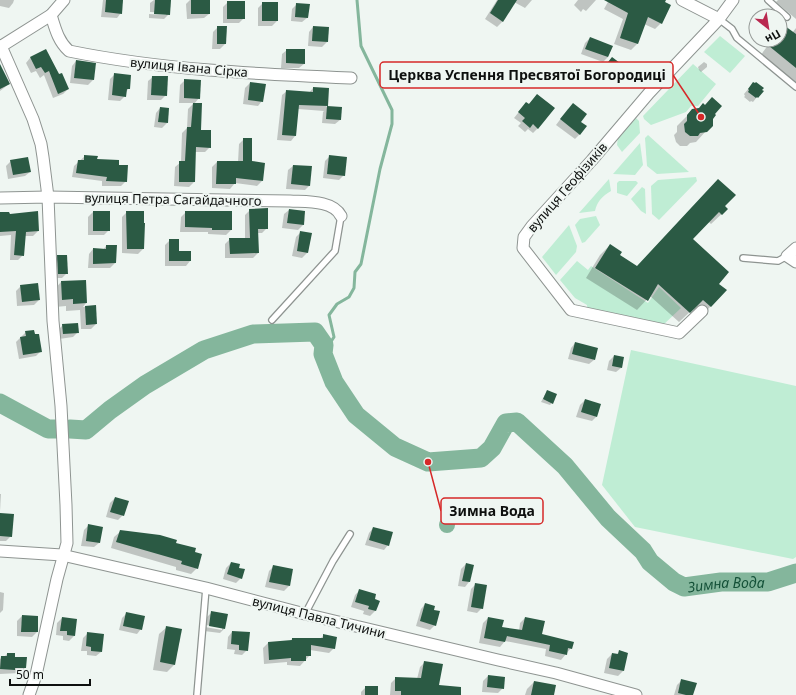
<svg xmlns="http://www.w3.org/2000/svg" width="796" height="695" viewBox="0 0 796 695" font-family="'Noto Sans',sans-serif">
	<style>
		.green { fill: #bfedd4 }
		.water { fill: #84b69c }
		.shadow { fill: #0003 }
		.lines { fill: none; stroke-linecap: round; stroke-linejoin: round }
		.stream { stroke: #84b69c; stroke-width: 3 }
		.river { stroke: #84b69c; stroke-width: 19 }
		.building { fill: #2b5a44 }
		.lane-casing { stroke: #8e9491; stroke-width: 8 }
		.street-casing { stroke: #8e9491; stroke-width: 13 }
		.lane { stroke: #fff; stroke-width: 5.5 }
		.street { stroke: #fff; stroke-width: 11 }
		.labels { text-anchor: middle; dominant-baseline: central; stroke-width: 4; stroke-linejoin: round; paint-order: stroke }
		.street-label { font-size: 13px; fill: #0e100f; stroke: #eff6f2 }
		.water-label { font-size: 14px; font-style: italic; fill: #145138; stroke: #eff6f2 }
		.leader { fill: none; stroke: #d62828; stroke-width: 1.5 }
		.callout-dot { fill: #d62828; stroke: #eff6f2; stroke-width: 1.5 }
		.callout { fill: #eff6f2; stroke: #d62828; stroke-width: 1.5 }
		.callout-label { font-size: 14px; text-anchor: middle; font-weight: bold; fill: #0e100f }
	</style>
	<rect width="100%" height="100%" fill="#eff6f2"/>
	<g class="green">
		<path d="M720 36 745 56 730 73 704 52Z"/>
		<path d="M693 64 716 84 698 106H691L686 112 651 125 644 119 643 116Z"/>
		<path d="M636 118 639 121 640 133 622 152 617 145 618 137Z"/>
		<path d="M648 135 689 172 657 174 647 166 645 138Z"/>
		<path d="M640 143 643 165 635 175 613 174Z"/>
		<path d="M696 177 697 181 659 220 652 214 651 186 658 180Z"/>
		<path d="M609 179 611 191C602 196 597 202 595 211L579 213Z"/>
		<path d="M619 181H636L638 183 627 196 617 193V183Z"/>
		<path d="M642 187 645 189 646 214 641 211 631 199Z"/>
		<path d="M596 216 600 225 585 242 582 243 575 225 580 219Z"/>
		<path d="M569 225 577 246 576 252 556 275 542 257Z"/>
		<path d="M577 261 588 270 591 266 594 268 648 303 659 287 681 308 662 326 587 309V305L575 298 560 280Z"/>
		<path d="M631 350 796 386V557L793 559 635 527 602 485Z"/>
	</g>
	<circle class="water" cx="447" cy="525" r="8"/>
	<g class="shadow">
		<path d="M0 0H14L13 3 9 8 0 6Z"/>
		<path d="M103 0H122L121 13 117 18 101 17Z"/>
		<path d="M154 0H170L169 14 164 19 149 18V14L166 15V13L150 12V3Z"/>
		<path d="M190 0H209V14L204 18 187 19 186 4Z"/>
		<path d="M497 0H532L525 8 514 2 503 21 497 27 485 19Z"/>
		<path d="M578 0H596L586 11 583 9 581 12 574 5Z"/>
		<path d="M609 0H665L661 23 655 29 644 24 637 44 631 50 614 44 623 19 604 9Z"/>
		<path d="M778 0H796V19L776 2Z"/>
		<path d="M228 2 244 18 239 23H223V7Z"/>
		<path d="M263 3 277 21 272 26H258V8Z"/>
		<path d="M297 4 307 18 302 22 291 21 292 9Z"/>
		<path d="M218 27 225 44 220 49H212L213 32Z"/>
		<path d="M313 27 327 42 322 47 308 46 309 32Z"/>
		<path d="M785 27 792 33 796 28V91L779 77 782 74 760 56 772 40H780V32Z"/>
		<path d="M590 38 612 47 608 57 603 62 581 54 585 43Z"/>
		<path d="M45 50 68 89 63 94 53 98 44 75 40 78 36 71 31 73 26 63 30 58Z"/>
		<path d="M287 50 304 64 299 68H281L282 54Z"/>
		<path d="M76 61 93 80 88 85 70 83 72 66Z"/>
		<path d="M704 62 707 64V67L701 72 699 70 698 67Z"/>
		<path d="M608 63 619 71 615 84 611 89 596 77Z"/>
		<path d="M0 70 9 84 0 91Z"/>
		<path d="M115 74 129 88 126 92 125 96 120 101 108 100 110 79Z"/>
		<path d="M153 77 166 95 161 100H147L148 81Z"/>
		<path d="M185 80 199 98 194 104 200 131 210 147 205 152H195L194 182 189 187 174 186 175 167 181 162 182 133 187 128 188 109 194 103H179L180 85Z"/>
		<path d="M250 83 262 101 258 106 243 104 245 88Z"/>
		<path d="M313 88 327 106 326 107 341 108 340 120 335 124 322 123 323 112 324 111 298 109 295 136 291 141 277 140 282 95 287 91 309 93Z"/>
		<path d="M749 88 757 97 753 102 751 101 750 102 744 97 745 96 744 94Z"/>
		<path d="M537 95 538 128 533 133 528 129 525 132 518 126 521 123 514 118 522 108 528 105Z"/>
		<path d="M704 106 713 114 706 131 696 142 690 143 687 146H680L676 142 674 135 677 132V126L693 110 698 109Z"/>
		<path d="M160 108 167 123 162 128 154 127 156 113Z"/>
		<path d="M568 109 580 122V134L575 139 556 125Z"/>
		<path d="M244 139 251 162 262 181 257 186 235 183 230 189 212 188V167L217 162H238L239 144Z"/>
		<path d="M85 156 118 166 126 181 121 186H102V181L72 177 74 166Z"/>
		<path d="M330 156 344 175 339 180 323 178 325 161Z"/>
		<path d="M11 161 30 172 25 176 8 179 6 166Z"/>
		<path d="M293 166 310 185 305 190 286 189 288 170Z"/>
		<path d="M724 206 727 209 711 224 708 221 692 239 718 284 711 306 701 316 693 309 679 322 650 296 637 310 586 278 600 255 610 245 619 255 637 267Z"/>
		<path d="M250 210 267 228 262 233H257L258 253 253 258H225V244L230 239H245V215Z"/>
		<path d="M289 210 304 211 303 225 298 230 282 228 284 214Z"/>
		<path d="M93 212 109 230 104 235H88V217Z"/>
		<path d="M127 212 143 249 138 254 122 253V217Z"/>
		<path d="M186 212 231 230 226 235 208 234V232H180L181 217Z"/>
		<path d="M0 213 9 215 38 231 33 236H25L23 255 18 260H10L11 235 0 236Z"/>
		<path d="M301 232 311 234 307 253 302 258 292 256 296 237Z"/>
		<path d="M170 240 178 252 190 261 186 266H165V245Z"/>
		<path d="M106 246 115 263 110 268H88L89 254 93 249 103 250Z"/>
		<path d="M58 256 67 273 62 278H54L53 261Z"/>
		<path d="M61 282 86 303 83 307 95 306 96 324 91 329H81L80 310 66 311V306L55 307 54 290Z"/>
		<path d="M21 286 39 300 34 305 17 306 16 291Z"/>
		<path d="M63 325 78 332 73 337 59 339 58 330Z"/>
		<path d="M26 332 41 351 36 356 19 359 16 342Z"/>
		<path d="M575 343 594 360 589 364 568 359 571 348Z"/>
		<path d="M614 356 621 368 616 372 607 370 609 361Z"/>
		<path d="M547 391 552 403 550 405 541 402Z"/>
		<path d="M585 400 596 417 592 421 576 417 580 405Z"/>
		<path d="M0 494H1L0 511Z"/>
		<path d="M115 498 123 515 118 520 106 517 110 503Z"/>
		<path d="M0 514 11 536 6 541H0Z"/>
		<path d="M88 526 99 543 94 547 81 546 84 530Z"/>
		<path d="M373 528 388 545 384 550 365 545 369 533Z"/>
		<path d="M121 531 194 553 197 568 191 574 176 570V567L111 548 114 537Z"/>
		<path d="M231 563 238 568 241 578 236 583 223 579 226 568Z"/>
		<path d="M466 564 469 582 465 587 458 586 461 569Z"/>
		<path d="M274 566 292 570 289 586 284 591 265 587 269 571Z"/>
		<path d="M476 584 482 608 477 613 467 611 471 589Z"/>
		<path d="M360 590 373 600 378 602 375 611 370 616 363 614 364 611 351 607 355 595Z"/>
		<path d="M0 592 4 593 3 610 0 613Z"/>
		<path d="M425 604 433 610 435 625 430 630 416 626 421 609Z"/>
		<path d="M212 612 224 629 220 633 204 631 205 627 222 630V627L205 625 207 617Z"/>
		<path d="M127 613 141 629 137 634 119 630 122 618Z"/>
		<path d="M22 616 37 632 32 637 17 636V621Z"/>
		<path d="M62 618 74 636 69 641 63 640V636L56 635 57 623Z"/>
		<path d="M488 618 501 628 519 631 520 623 525 618 541 635 571 648 561 660 545 656 546 649 505 641 500 647 479 643 483 623Z"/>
		<path d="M167 627 174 665 167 672 153 670 159 634Z"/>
		<path d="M232 632 247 650 242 655 234 654 235 650 227 649 228 637Z"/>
		<path d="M88 633 101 652 96 656 87 655V651H81L83 638Z"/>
		<path d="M324 635 334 648 329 653 310 650V655L300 666 287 665V662L264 664 263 648 268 643 290 641 292 639H320Z"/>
		<path d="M619 652 623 671 618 676 604 673 607 659 612 654 616 655Z"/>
		<path d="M7 654 14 658 25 668 20 673 0 674V659L4 657Z"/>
		<path d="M425 662 438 686 460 695H390L391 683 396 678 417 679 420 667Z"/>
		<path d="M488 676 503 688 498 693 482 692 483 681Z"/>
		<path d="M682 680 692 695H674L677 685Z"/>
		<path d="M534 682 553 695H525L527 689Z"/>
		<path d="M366 687 377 695H361V692Z"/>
	</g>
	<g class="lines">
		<path class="stream" d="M323 354 334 337 329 315 337 304 349 297 354 288 355 272 361 264 380 169 392 124V110L361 46 357 0"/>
		<g class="river">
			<path d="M0 403 48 429H56"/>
			<path id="s1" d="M70 429 86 430 110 410 145 385 204 350 253 334 315 332 324 345 323 354 334 382 356 415 395 447 428 462 481 458 492 448 506 423 517 422 565 466 608 518 643 551 650 562 674 582 684 587 721 582H768L796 573"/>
		</g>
	</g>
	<g class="building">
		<path d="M106 0H123L122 14 105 12Z"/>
		<path d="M155 0H171L170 15 154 14Z"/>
		<rect x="191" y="0" width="19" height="14"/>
		<path d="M498 0H517L503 22 490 13Z"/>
		<path d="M604 0H666L665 2 671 5 662 24 648 17 638 44 620 38 628 13Z"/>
		<rect x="227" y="1" width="18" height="18"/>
		<rect x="262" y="2" width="16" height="19"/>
		<path d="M296 3 310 4 308 18 295 17Z"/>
		<path d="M217 26H227L226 44H217Z"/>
		<path d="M313 26 329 27 328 42 312 41Z"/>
		<path d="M785 26 796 34V68L769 46 773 40H780V32Z"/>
		<path d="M590 37 613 46 608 57 585 49Z"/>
		<path d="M46 49 59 74 62 73 69 89 58 94 49 71 45 73 41 67 36 69 30 57Z"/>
		<path d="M286 49H305V64L286 63Z"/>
		<path d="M612 57 624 66 620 71 625 74 616 85 600 72Z"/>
		<path d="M76 60 96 63 94 80 74 78Z"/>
		<path d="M0 64 10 84 0 89Z"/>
		<path d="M114 73 131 75 130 89H127L126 97 112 95Z"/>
		<path d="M152 76H168L167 96 151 95Z"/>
		<path d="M184 79 201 80 200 99 184 98Z"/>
		<path d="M250 82 266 84 263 102 248 100Z"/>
		<path d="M753 82 755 83 756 82 764 88 762 90 764 91 758 98 757 97 756 98 748 92 749 90 748 89Z"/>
		<path d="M313 87 329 88 328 106 299 105 296 136 282 135 286 90 313 92Z"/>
		<path d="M537 94 555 108 538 129 533 124 530 128 522 121 525 118 518 112 526 102 529 104Z"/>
		<path d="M712 97 722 106 715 114 716 115 713 119V126L707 132 700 133 698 136H690L685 132 684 124 687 121V115L692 109 699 108 703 103 705 105Z"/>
		<path d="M193 103H202L201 130H211V148L196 147 195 182H179V161H185L187 127H191Z"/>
		<path d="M573 103 587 114 581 122 587 126 580 135 560 119Z"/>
		<path d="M327 106 342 107 341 120 326 119Z"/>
		<path d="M160 107 169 108 168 123 158 122Z"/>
		<path d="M243 138H252V161L265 163 263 181 236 178V184H216L217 161H243Z"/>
		<path d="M84 155 98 156 97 159 119 160V165H128L127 182 106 181 107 177 76 173 78 160H84Z"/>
		<path d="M329 155 347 157 345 176 327 174Z"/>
		<path d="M28 157 31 172 13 175 10 160Z"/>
		<path d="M293 165 312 166 310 186 291 184Z"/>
		<path d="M718 179 736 195 725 206 728 209 722 215 719 212 693 239 729 272 719 284 727 290 711 307 703 300 690 313 658 284 648 301 595 268 610 244 622 252 620 255 637 266Z"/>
		<path d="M268 208V229H258L259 253 230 254 229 238H250L249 209Z"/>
		<path d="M289 209 305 211 304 225 287 223Z"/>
		<path d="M38 211 39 231 26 232 24 256 14 255 16 231 0 232V212H9L10 214Z"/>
		<rect x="93" y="211" width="17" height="20"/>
		<path d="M126 211H144V223H145L144 249H127Z"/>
		<path d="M185 211H232V230H212V228L185 227Z"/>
		<path d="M300 231 312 233 308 253 297 251Z"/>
		<path d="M169 239H179V251H191V261H169Z"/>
		<path d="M106 245H117L116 263 93 264V248L106 249Z"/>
		<path d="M57 255H67L68 274H58Z"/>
		<path d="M86 280 87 303 73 304V299L62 300 61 281Z"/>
		<path d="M38 283 40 300 22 302 20 285Z"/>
		<path d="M96 305 97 324 86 325 85 306Z"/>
		<path d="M78 323 79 333 63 334 62 324Z"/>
		<path d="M34 330 35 334H39L42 352 23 355 20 337 26 336 25 331Z"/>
		<path d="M575 342 598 348 595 360 572 354Z"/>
		<path d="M614 355 624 357 622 368 612 366Z"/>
		<path d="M547 390 557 394 553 404 543 399Z"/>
		<path d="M585 399 601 404 597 417 581 412Z"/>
		<path d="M115 497 129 501 124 516 110 512Z"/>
		<path d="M0 513 14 514 12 537 0 536Z"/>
		<path d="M88 524 103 527 100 543 86 541Z"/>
		<path d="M373 527 393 532 389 546 369 540Z"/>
		<path d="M120 530 160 535 177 540 176 543 196 548 195 552 202 554 198 569 181 564 182 561 116 542Z"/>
		<path d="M231 562 240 564 239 568 245 569 242 579 227 574Z"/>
		<path d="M466 563 474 565 470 582 462 581Z"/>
		<path d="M273 565 293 569 290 586 269 582Z"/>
		<path d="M475 583 487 585 483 609 471 607Z"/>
		<path d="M359 589 376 594 375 599 380 601 376 611 368 609 369 606 355 602Z"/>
		<path d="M425 603 435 606 434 610 440 611 436 626 420 621Z"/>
		<path d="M211 611 228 614 225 629 209 626Z"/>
		<path d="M126 612 145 616 142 630 123 626Z"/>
		<path d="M22 615 38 616V632H21Z"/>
		<path d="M62 617 77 619 75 636 67 635V631H60Z"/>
		<path d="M488 617 504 620 502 627 522 630 525 617 545 621 542 634 574 642 572 649 568 648 567 655 549 651 550 645 507 636 505 642 484 638Z"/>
		<path d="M166 626 182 629 175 665 160 662Z"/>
		<path d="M232 631 250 632 248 651 239 650V645L231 644Z"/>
		<path d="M87 632 104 634 102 652 91 651V647L86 646Z"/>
		<path d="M323 634 337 637 335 649 311 645V656H306V661H291V658L269 660 268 642 292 640V638H323Z"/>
		<path d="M619 650 628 653 624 671 609 668 612 653 618 654Z"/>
		<path d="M7 653H15V657H27L26 668H15V670L0 669 1 656H7Z"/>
		<path d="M424 661 443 664 439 685 461 687V695H401V691H395V677L421 678Z"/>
		<path d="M488 675 505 677 504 689 487 687Z"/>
		<path d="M681 679 697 683 693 695H686L678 693Z"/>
		<path d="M534 681 556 685 554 695H531Z"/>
		<rect x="365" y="686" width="13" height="9"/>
	</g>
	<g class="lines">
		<g class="lane-casing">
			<g id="lane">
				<path d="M768 0 787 17"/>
				<path d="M719 19 732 29 737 38 796 87"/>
				<path d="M743 258 778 261 787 256"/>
				<path d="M272 320 335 251 341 216"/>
				<path d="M305 614 333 561 350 534"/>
				<path d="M197 695 206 588"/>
			</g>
		</g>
		<g class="street-casing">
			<g id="street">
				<path d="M682 0 719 19"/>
				<path d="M51 15C55 28 58 41 69 51 162 70 257 74 351 78"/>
				<path d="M1 46 33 119 41 144 43 157 48 197 53 321 61 406 66 505 67 543 57 579 36 675 29 695"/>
				<path d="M0 47 51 15 64 0"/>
				<path d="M0 198 48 197 290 201C306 202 333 200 341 216"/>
				<path d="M796 248 787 256 796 262"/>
				<path d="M702 311 679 333 571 310 523 248 524 237 532 226 592 160 649 93 719 19 733 0"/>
				<path d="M0 551 62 555 206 588 305 614 498 660 556 673 636 695"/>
			</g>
		</g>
		<use href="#lane" class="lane"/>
		<use href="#street" class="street"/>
	</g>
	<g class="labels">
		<g class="street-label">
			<text transform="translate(189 67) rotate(5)">вулиця Івана Сірка</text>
			<text transform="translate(567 187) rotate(-49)">вулиця Геофізиків</text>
			<text transform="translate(173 199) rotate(1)">вулиця Петра Сагайдачного</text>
			<text transform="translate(319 617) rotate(14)">вулиця Павла Тичини</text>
		</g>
		<g class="water-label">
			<text stroke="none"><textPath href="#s1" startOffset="840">Зимна Вода</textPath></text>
		</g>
	</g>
	<path class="leader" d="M701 117L673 75M428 462L441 511"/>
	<g class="callout-dot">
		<circle cx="701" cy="117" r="4"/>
		<circle cx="428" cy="462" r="4"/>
	</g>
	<g class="callout">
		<rect x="380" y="62" width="293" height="26" rx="4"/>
		<rect x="441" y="498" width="102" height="26" rx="4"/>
	</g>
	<g class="callout-label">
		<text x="527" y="80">Церква Успення Пресвятої Богородиці</text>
		<text x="492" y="516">Зимна Вода</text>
	</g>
	<g transform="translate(768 28) rotate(150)"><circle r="19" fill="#eff6f2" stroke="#959a97"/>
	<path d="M0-3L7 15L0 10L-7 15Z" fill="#b9284f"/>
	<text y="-6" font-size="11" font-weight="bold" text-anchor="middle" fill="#0e100f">Пн</text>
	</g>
	<path d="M10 679v6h80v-6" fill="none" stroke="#0e100f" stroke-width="2"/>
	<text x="16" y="679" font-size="12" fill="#0e100f" stroke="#eff6f2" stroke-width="3" paint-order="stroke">50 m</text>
</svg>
